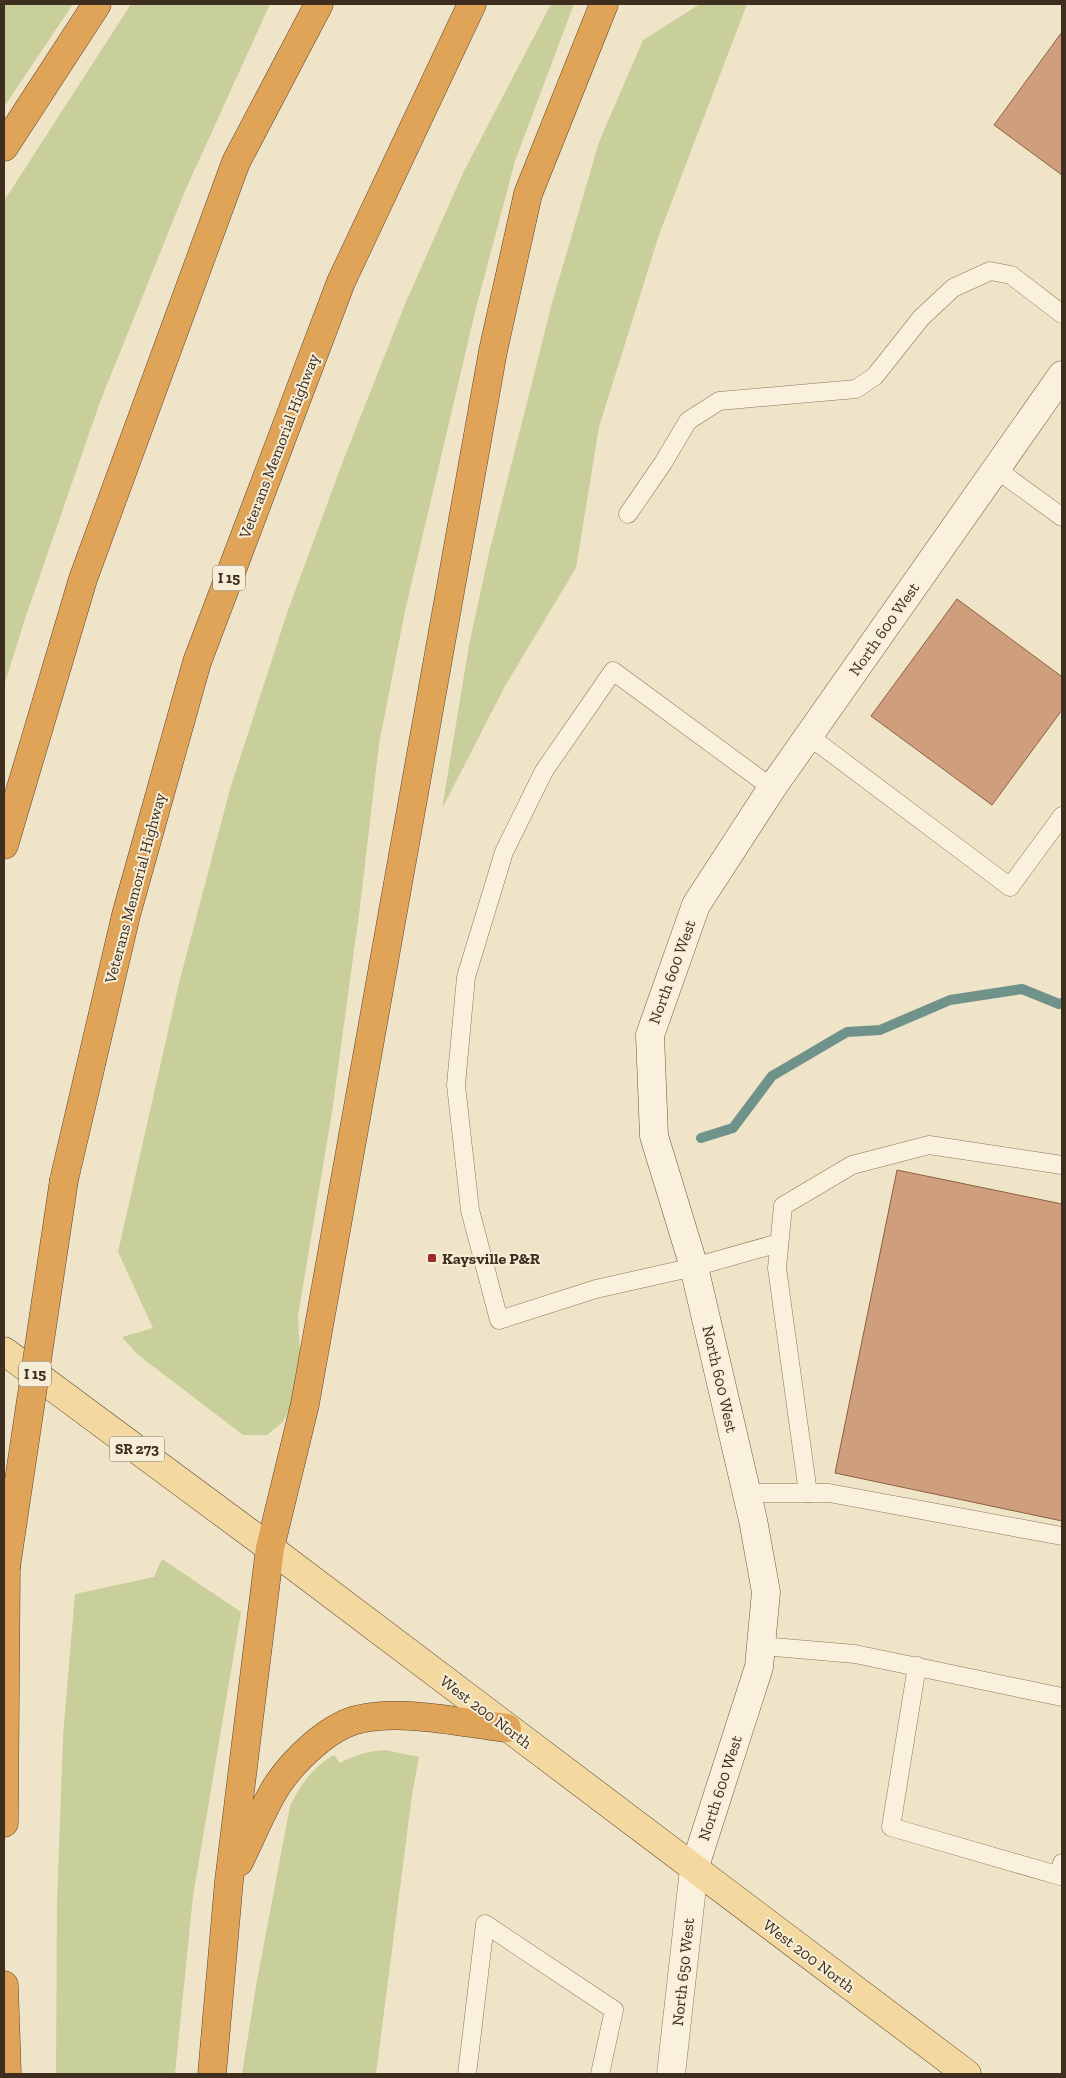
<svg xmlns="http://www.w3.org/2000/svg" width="1066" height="2078" viewBox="0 0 1066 2078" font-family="'Zilla Slab',serif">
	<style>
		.green { fill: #c9cf9b }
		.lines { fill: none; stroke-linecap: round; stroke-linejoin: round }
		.stream { stroke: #6f938a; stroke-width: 10 }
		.building { fill: #cf9f7d; stroke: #8d5f41 }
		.lane-casing { stroke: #8d765c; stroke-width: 19 }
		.street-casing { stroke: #8d765c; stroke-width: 29 }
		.secondary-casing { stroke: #6f573f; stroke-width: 29 }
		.primary-casing { stroke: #5b4430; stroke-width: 29 }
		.highway-casing { stroke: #5b4430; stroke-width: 29 }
		.lane { stroke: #faf1dc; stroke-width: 18 }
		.street { stroke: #faf1dc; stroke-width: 28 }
		.secondary { stroke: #faf1dc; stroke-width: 28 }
		.primary { stroke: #f3d9a0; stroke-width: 28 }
		.highway { stroke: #e0a458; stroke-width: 28 }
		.highway-bridge-casing { stroke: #5b4430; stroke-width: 29; stroke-linecap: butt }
		.highway-bridge { stroke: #e0a458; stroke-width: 28 }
		.poi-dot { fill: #9e2a2b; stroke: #f7eed8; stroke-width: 2 }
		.labels { text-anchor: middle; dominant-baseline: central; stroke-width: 4; stroke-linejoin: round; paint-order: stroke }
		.shield { fill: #f7eed8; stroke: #756857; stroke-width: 1 }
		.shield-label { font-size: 15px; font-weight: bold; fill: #3d2e20 }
		.street-label { font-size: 16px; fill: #3d2e20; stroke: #f7eed8 }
		.poi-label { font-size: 16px; font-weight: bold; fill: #3d2e20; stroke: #f7eed8; text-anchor: start }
	</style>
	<rect width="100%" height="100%" fill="#f0e4c8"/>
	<g class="green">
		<path d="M4 4H73L4 107Z"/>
		<path d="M131 4H270L185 191 100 402 26 616 4 686V201Z"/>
		<path d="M551 4H574L515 161 475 312 405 611 379 744 360 907 332 1112 298 1316 301 1370 291 1405 283 1422 267 1435H243L137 1354 122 1337 153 1328 118 1252 179 983 230 789 287 613 343 461 405 304 464 171Z"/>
		<path d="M700 4H747L659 235 599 427 576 568 505 686 442 809 469 645 489 553 552 303 599 142 643 40Z"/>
		<path d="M162 1559 241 1612 193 1896 175 2074H56L57 1903 63 1737 75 1594 154 1577Z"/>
		<path d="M385 1750 419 1757 412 1795 376 2074H242L256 1986 290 1806C301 1784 313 1767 334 1755L340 1763C355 1755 368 1751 385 1750Z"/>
	</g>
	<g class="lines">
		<path class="stream" d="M701 1138 733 1128 772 1076 847 1032 880 1030 950 1000 1022 989 1059 1004 1062 1003"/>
	</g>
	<g class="building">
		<path d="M1062 32V175L994 125Z"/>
		<path d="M957 599 1061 676 1062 674V710L992 805 871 716Z"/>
		<path d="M897 1170 1062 1204V1521L835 1473Z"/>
	</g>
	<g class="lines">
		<g class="lane-casing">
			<g id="lane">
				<path d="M996 469 1062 517"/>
				<path d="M628 514 663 463 688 421 719 401 856 389 875 376 921 318 953 288 990 271 1011 275 1062 314"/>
				<path d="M809 736 1010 887 1062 816"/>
				<path d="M772 788 613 671 544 771 504 852 466 977 456 1085 470 1210 499 1320 596 1289 694 1267 779 1243"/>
				<path d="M746 1493H829L1062 1536"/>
				<path d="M808 1493 777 1268 783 1206 852 1165 929 1145 1062 1165"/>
				<path d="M761 1646 855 1654 1062 1697"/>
				<path d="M917 1666 891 1827 1060 1876 1062 1863"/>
				<path d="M467 2074 485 1924 614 2010 600 2074"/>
			</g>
		</g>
		<g class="street-casing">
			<path id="street" d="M671 2074 694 1869"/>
		</g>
		<g class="secondary-casing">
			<path id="secondary" d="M694 1869 759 1667 766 1592 753 1520 694 1267 654 1136 650 1035 696 905 772 788 1062 375"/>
		</g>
		<g class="primary-casing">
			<path id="primary" d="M4 1351 270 1548 967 2074"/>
		</g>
		<g class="highway-casing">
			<g id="highway">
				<path d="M4 147 97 4"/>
				<path d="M4 845 83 579 236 162 319 4"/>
				<path d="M64 1180 126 915 197 662 341 282 472 4"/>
				<path d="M4 1823 6 1567"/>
				<path d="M239 1862C251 1838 264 1805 278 1784 295 1759 330 1725 360 1719 403 1709 463 1723 507 1728"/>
				<path d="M4 1985 7 2074"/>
				<path d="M212 2074 229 1881 270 1548 305 1404 493 351 528 194 604 4"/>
			</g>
		</g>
		<use href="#lane" class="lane"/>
		<use href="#street" class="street"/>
		<use href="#secondary" class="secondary"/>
		<use href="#primary" class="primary"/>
		<use href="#highway" class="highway"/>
		<g class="highway-bridge-casing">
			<path id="highway-bridge" d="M6 1567 64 1180"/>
		</g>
		<use href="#highway-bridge" class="highway-bridge"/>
	</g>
	<rect class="poi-dot" x="427" y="1253" width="10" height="10" rx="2.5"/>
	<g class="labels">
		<g class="shield">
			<rect x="213" y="565.5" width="32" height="25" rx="4"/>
			<rect x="19" y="1361.5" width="32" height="25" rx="4"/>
			<rect x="109.5" y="1436.5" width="55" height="25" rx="4"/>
		</g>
		<g class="shield-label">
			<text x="229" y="578">I 15</text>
			<text x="35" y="1374">I 15</text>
			<text x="137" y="1449">SR 273</text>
		</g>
		<g class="street-label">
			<text transform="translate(279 446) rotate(-69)">Veterans Memorial Highway</text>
			<text transform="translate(884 629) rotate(-55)">North 600 West</text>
			<text transform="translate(135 888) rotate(-75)">Veterans Memorial Highway</text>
			<text transform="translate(672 972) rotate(-70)">North 600 West</text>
			<text transform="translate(720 1379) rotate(77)">North 600 West</text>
			<text transform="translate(486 1712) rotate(37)">West 200 North</text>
			<text transform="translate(720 1788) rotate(-72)">North 600 West</text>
			<text transform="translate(809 1956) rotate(37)">West 200 North</text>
			<text transform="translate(683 1972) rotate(-84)">North 650 West</text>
		</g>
		<g class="poi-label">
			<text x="442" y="1258">Kaysville P&amp;R</text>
		</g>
	</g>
	<rect width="1066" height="2078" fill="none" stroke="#3d2e20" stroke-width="10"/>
</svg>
